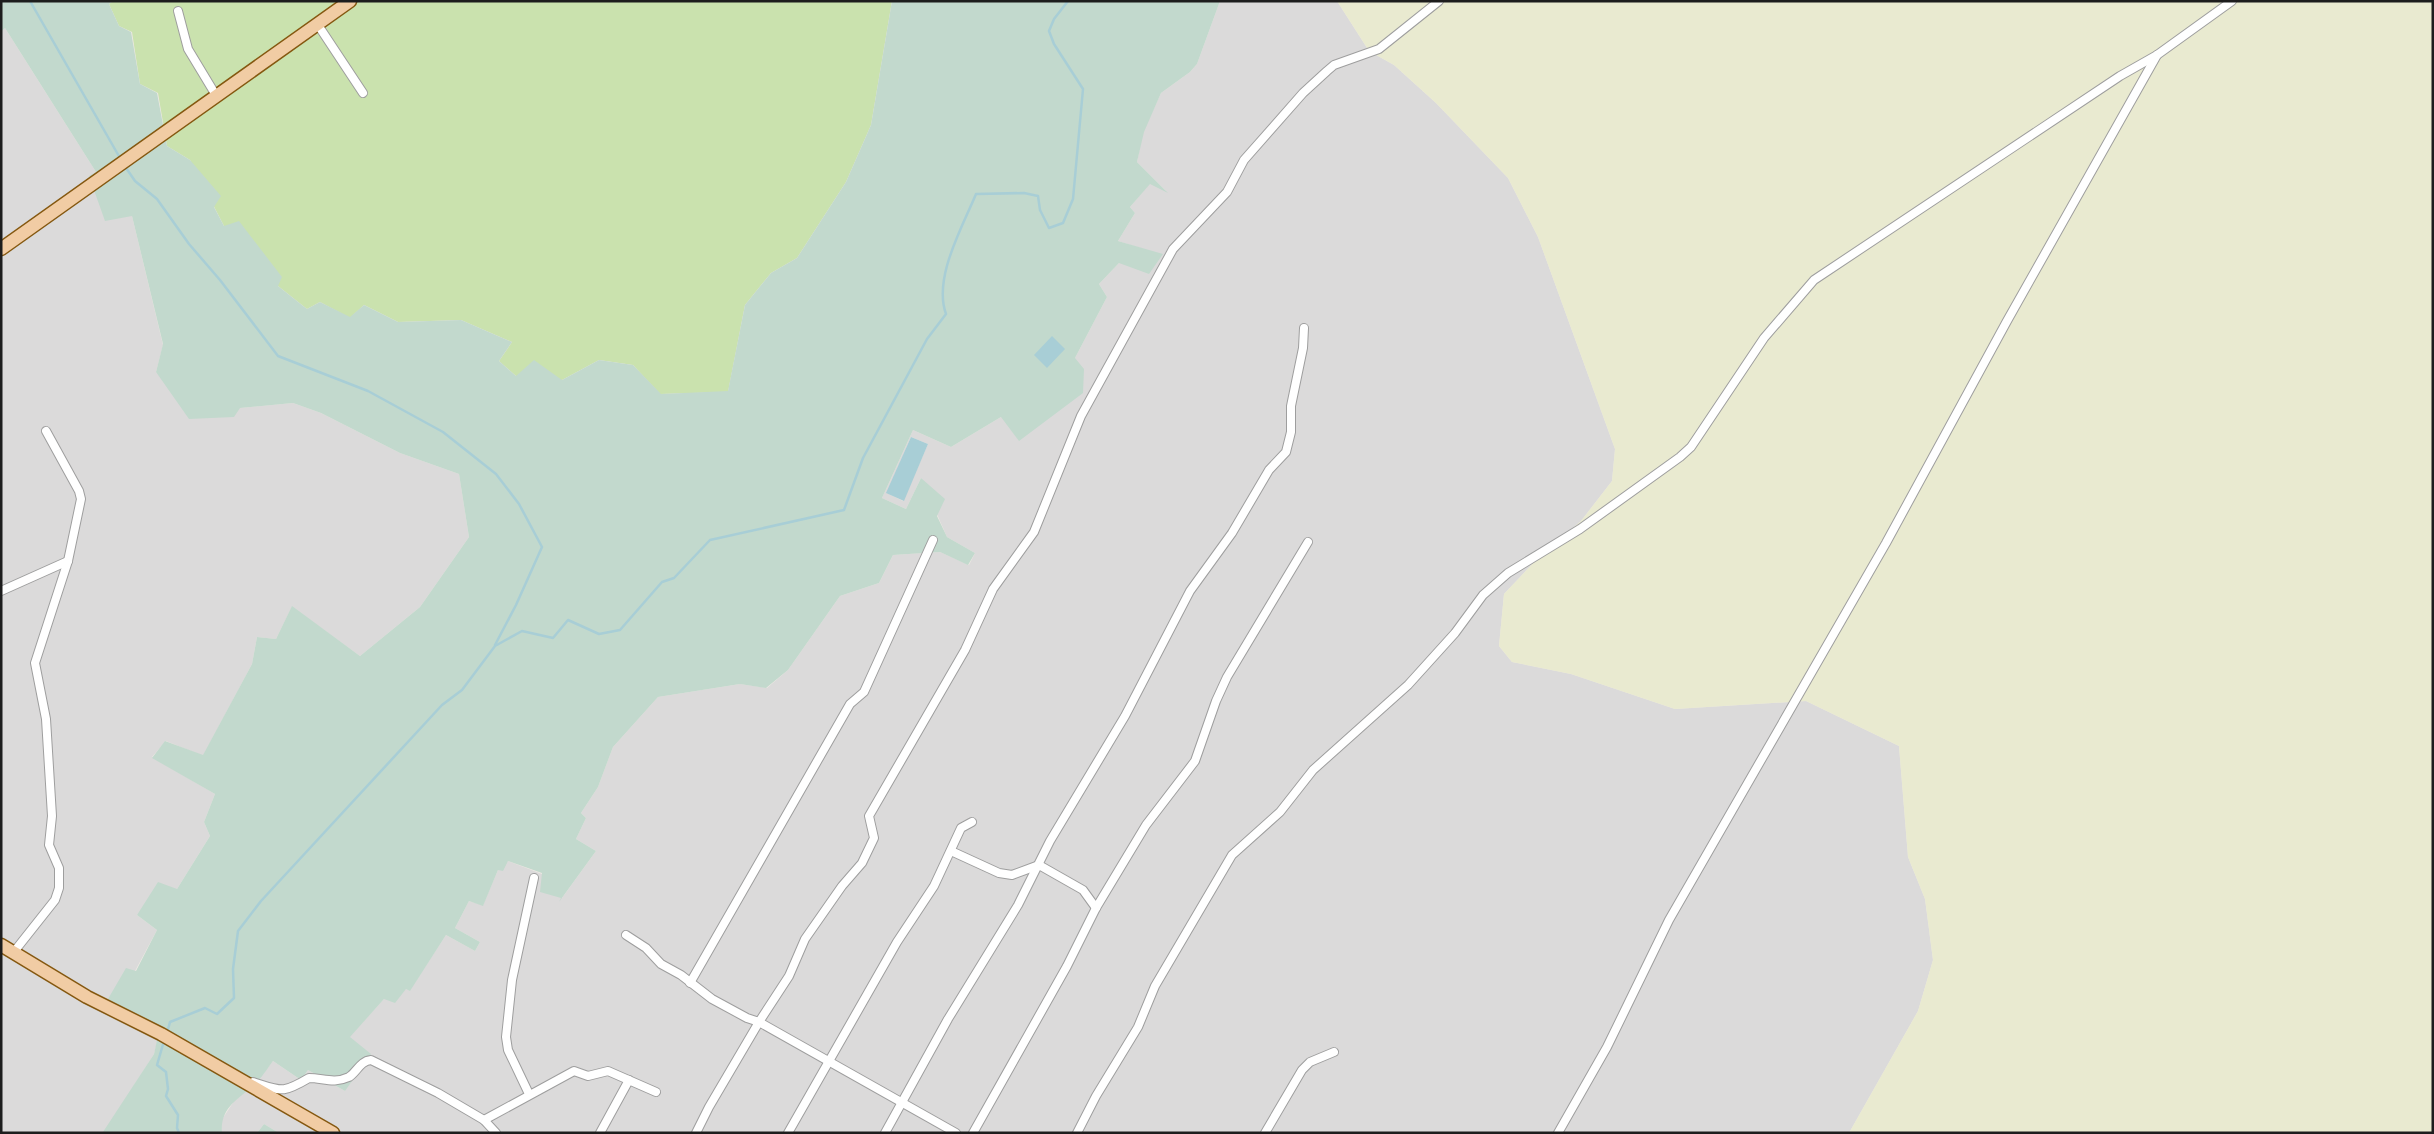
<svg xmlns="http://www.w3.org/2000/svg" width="2434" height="1134" viewBox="0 0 2434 1134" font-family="'Golos Text',sans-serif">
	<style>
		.residential { fill: #dbdada; fill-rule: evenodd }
		.farmland { fill: #e9ead0 }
		.grass { fill: #cae2ae }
		.wetland { fill: #c2d9cd }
		.water { fill: #a8ced6 }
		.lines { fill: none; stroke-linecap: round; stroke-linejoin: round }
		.stream { stroke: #a8ced6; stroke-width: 2.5 }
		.minor-casing { stroke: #9e9e9e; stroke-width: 10 }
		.primary-casing { stroke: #855810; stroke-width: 15 }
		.minor { stroke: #fff; stroke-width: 8 }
		.primary { stroke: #f1cca4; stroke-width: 12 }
	</style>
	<rect width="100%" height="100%" fill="#ede9e3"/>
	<g class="residential">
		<path d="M1220 1H1337L1369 51 1394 65 1436 103 1508 178 1538 237 1615 449 1612 481 1581 521 1536 560 1504 594 1499 646 1512 662 1571 674 1675 709 1806 701 1899 746 1908 857 1925 899 1933 960 1918 1011 1849 1133H279L264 1124 257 1133H222L221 1121 236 1098 254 1085 273 1061 301 1080 308 1070 345 1091 349 1037 384 999 406 989 410 990 446 935 475 951 480 942 455 928 469 901 483 905 498 870 508 861 542 874 562 898 596 851 576 839 586 818 581 813 598 787 613 747 658 697 740 684 767 688 788 670 840 596 879 583 893 555 940 552 969 565 975 553 947 537 921 478 906 509 882 498 913 430 951 447 1001 417 1075 358 1107 297 1099 284 1119 263 1162 255 1118 241 1135 213 1130 207 1150 183 1166 191 1137 162 1143 132 1161 93 1190 72 1197 64ZM911 437 928 444 903 501 887 493Z"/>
		<path d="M5 28 96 172 132 216 163 345 156 372 240 408 293 403 321 413 400 453 459 474 469 537 420 607 360 656 292 607 276 639 257 637 252 664 203 756 166 741 152 757 215 794 204 822 210 836 177 889 137 915 157 930 135 971 160 1031 154 1054 104 1133H1V32Z"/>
	</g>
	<path class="farmland" d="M1337 1H2433V1133H1849L1918 1011 1933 960 1925 899 1908 857 1899 746 1806 701 1675 709 1571 674 1512 662 1499 646 1504 594 1536 560 1581 521 1612 481 1615 449 1538 237 1508 178 1436 103 1394 65 1369 51Z"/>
	<path class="grass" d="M113 1H892L871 125 846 182 797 258 771 273 745 305 728 392 660 394 633 365 599 360 562 380 516 376 499 361 512 342 461 320 398 322 364 305 350 318 320 302 307 309 278 286 224 226 190 160 167 146 158 93 140 84 132 32 119 26 109 4Z"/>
	<g class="wetland">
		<path d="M1 1H113L109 4 119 26 131 32 140 84 157 93 167 146 190 160 221 196 214 207 224 226 239 221 282 277 278 286 307 309 320 302 350 317 364 305 398 322 461 320 512 342 499 361 516 376 534 360 562 380 599 360 633 365 661 394 728 391 745 305 771 273 797 258 846 182 871 125 892 1H1220L1197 64 1190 72 1161 93 1144 132 1137 162 1168 193 1150 184 1130 207 1135 213 1118 241 1163 254 1149 274 1119 263 1099 284 1107 297 1075 358 1084 369 1083 393 1019 441 1001 417 951 447 913 430 882 498 906 509 921 478 945 499 937 516 947 537 975 553 968 565 940 552 893 555 879 583 840 596 788 670 766 688 740 684 658 697 613 747 598 787 581 813 586 818 576 839 596 851 559 902 561 898 540 892 542 873 508 861 503 871 498 870 483 906 469 901 455 928 480 942 475 951 446 935 410 991 406 989 395 1003 384 999 350 1037 371 1054 345 1091 308 1070 301 1080 273 1061C267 1069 261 1079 253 1086 237 1100 220 1108 222 1133L103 1132 154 1054 159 1031 108 999 126 968 136 971 157 930 137 915 158 882 177 889 210 836 204 822 215 794 152 758 165 741 203 755 252 664 257 637 276 639 292 606 360 656 420 607 469 537 459 474 400 453 321 413 293 403 240 408 234 417 189 419 156 372 163 344 132 216 105 221 89 176 96 172 5 28 1 32Z"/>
		<path d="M264 1124 279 1133H257Z"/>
	</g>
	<g class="water">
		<path d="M1052 336 1065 349 1047 368 1034 355Z"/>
		<path d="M911 437 928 444 904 501 886 493Z"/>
	</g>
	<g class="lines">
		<g class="stream">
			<path d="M30 1 120 158"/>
			<path d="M124 165 135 181 157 199 189 244 220 280 278 356 368 391 443 432 496 474 519 504 542 547 516 605 495 645"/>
			<path d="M167 1033 170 1022 205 1008 217 1014 234 998 233 969 238 931 261 901 442 705 462 690 495 646 522 631 553 638 568 620 599 634 620 630 662 582 674 578 710 540 844 510 863 458 927 339 946 314C933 278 962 228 976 194L1024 193 1038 196 1040 210 1049 228 1063 223 1073 199 1083 89 1054 44 1049 31 1054 19 1068 1"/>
			<path d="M164 1041 157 1065 166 1072 168 1089 166 1096 178 1115 177 1128 179 1133"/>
		</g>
		<g class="minor-casing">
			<g id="minor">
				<path d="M178 11 188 49 217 97"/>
				<path d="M318 25 363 93"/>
				<path d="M1 591 68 561"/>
				<path d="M951 851 999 873 1012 875 1039 865"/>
				<path d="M1039 865 1083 890 1096 908"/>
				<path d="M626 935 646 948 661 964 681 975 712 999 747 1018 759 1022 956 1133"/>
				<path d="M13 953 55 900 59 888V868L49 845 52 816 46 719 35 663 68 561 81 499 79 491 46 431"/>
				<path d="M690 983 850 704 864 692 933 540"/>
				<path d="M253 1082C282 1091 282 1094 309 1078 323 1078 334 1084 349 1077 357 1072 360 1061 371 1060L438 1093 484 1120 496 1133"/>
				<path d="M529 1094 508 1050 506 1037 512 980 534 878"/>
				<path d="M484 1120 574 1071 588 1076 608 1071 656 1092"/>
				<path d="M600 1133 629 1080"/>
				<path d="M696 1133 709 1107 759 1022 789 976 805 939 842 886 862 863 874 838 869 816 965 650 993 589 1034 532 1081 416 1173 249 1227 192 1244 160 1303 93 1327 71 1334 65 1379 49 1439 1"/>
				<path d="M788 1133 897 942 934 886 961 828 972 822"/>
				<path d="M885 1133 948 1019 1018 905 1050 841 1125 716 1190 591 1232 533 1269 470 1286 452 1291 432V406L1303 348 1304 328"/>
				<path d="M973 1133 1067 966 1096 908 1146 825 1195 761 1216 701 1227 677 1308 542"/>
				<path d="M1077 1133 1096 1096 1138 1027 1155 986 1232 855 1280 812 1313 770 1408 685 1455 633 1483 595 1508 573 1580 529 1680 457 1691 447 1764 338 1814 280 2120 76 2157 55 2232 1"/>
				<path d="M1265 1133 1302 1070 1310 1062 1334 1052"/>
				<path d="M1558 1133 1607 1047 1669 920 1886 543 2007 321 2157 55"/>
			</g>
		</g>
		<g class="primary-casing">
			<g id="primary">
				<path d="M1 249 350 1"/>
				<path d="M1 945 87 997 161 1034 333 1133"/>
			</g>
		</g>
		<use href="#minor" class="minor"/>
		<use href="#primary" class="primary"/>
	</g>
	<rect width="2434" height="1134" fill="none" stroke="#1d1d1d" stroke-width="5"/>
</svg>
